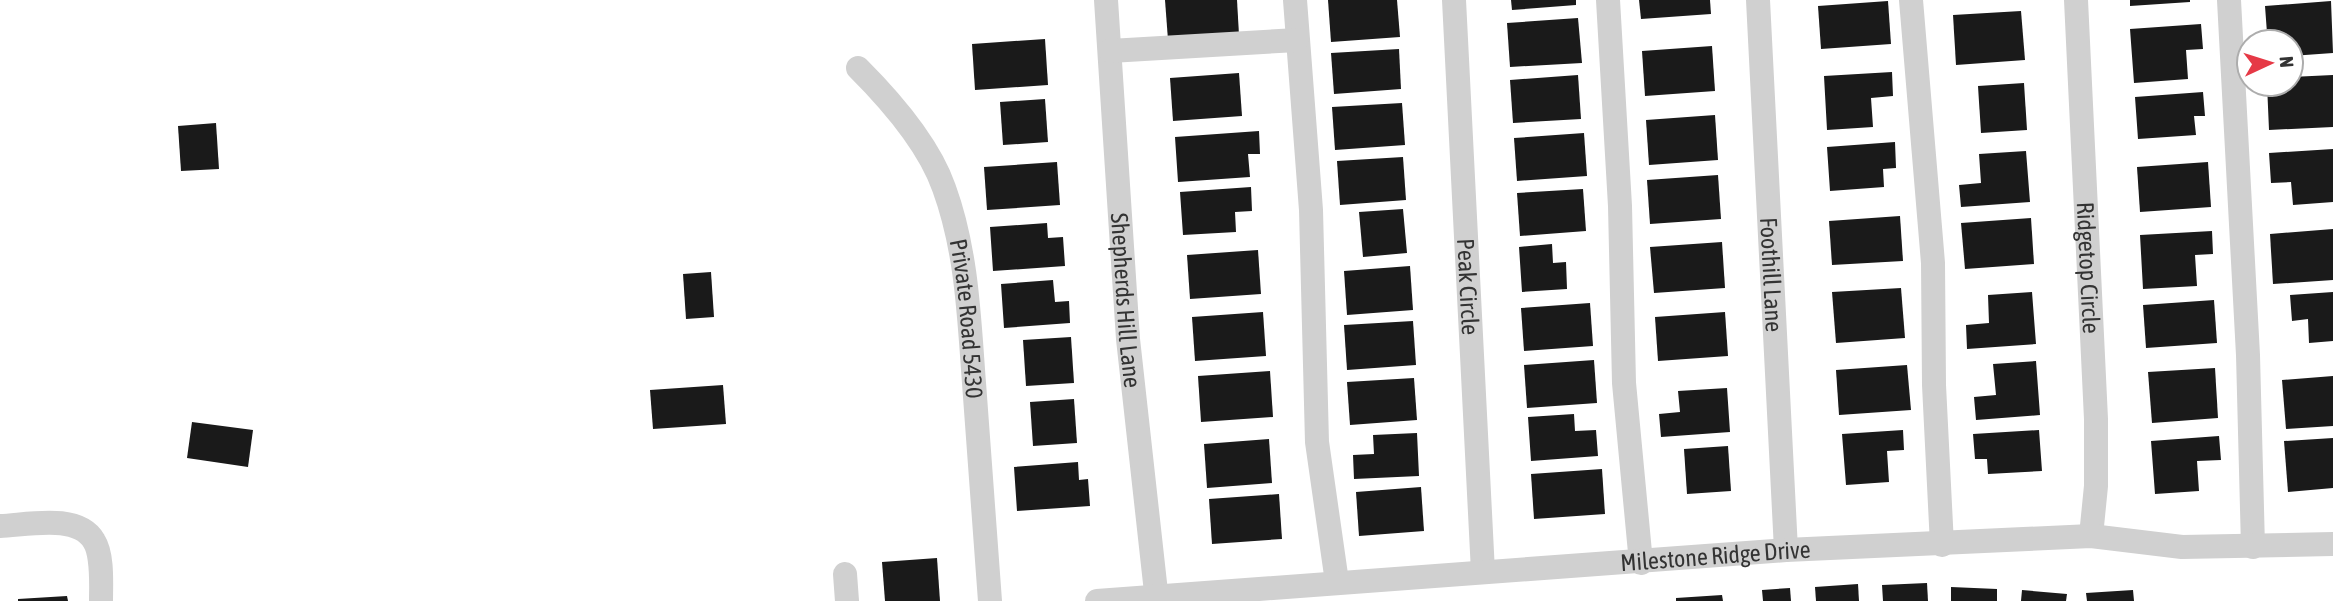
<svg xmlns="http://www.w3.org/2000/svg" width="2333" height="601" viewBox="0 0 2333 601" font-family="'Asap Condensed',sans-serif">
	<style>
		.building { fill: #1a1a1a }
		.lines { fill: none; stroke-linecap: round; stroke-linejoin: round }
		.minor { stroke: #d0d0d0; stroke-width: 24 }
		.labels { text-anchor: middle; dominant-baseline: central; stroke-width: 7; stroke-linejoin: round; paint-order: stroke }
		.street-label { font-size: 24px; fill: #333; stroke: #fff }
	</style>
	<rect width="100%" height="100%" fill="#fff"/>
	<g class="building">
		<path d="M1165 0H1237L1239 35 1168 40Z"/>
		<path d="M1328 0H1397L1400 37 1331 42Z"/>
		<path d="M1511 0H1576V5L1512 10Z"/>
		<path d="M1639 0H1710L1711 14 1641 19Z"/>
		<path d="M2130 0H2190V2L2130 6Z"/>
		<path d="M1888 1 1891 44 1821 49 1818 6Z"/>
		<path d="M2331 1 2333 53 2291 56V42H2280L2279 32 2267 33 2265 6Z"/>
		<path d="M2021 11 2025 60 1956 65 1953 15Z"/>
		<path d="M1578 18 1582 63 1510 67 1507 23Z"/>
		<path d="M2201 24 2203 49 2186 50 2188 79 2134 83 2130 29Z"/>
		<path d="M1045 39 1048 85 975 90 972 44Z"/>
		<path d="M1712 46 1715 91 1645 96 1642 51Z"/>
		<path d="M1399 49 1401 89 1334 94 1331 53Z"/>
		<path d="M1892 72 1893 96 1871 98 1873 127 1827 130 1824 76Z"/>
		<path d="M1239 73 1242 116 1173 121 1170 78Z"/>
		<path d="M1578 75 1581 119 1513 123 1510 80Z"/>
		<path d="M2333 75V127L2269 130 2267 84H2291V77Z"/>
		<path d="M2024 83 2027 130 1981 133 1978 86Z"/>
		<path d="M2203 92 2205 116H2194L2196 135 2138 139 2135 97Z"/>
		<path d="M1045 99 1048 142 1003 145 1000 102Z"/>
		<path d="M1402 103 1405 145 1335 150 1332 107Z"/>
		<path d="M1715 115 1718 160 1649 165 1646 120Z"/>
		<path d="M216 123 219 169 181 171 178 126Z"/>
		<path d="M1259 131 1260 154H1248L1250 177 1178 182 1175 137Z"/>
		<path d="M1584 133 1587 176 1517 181 1514 138Z"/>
		<path d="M1895 142 1896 168 1883 169 1884 187 1830 191 1827 147Z"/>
		<path d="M2333 149V202L2293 205 2291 182 2271 183 2269 153Z"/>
		<path d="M2026 151 2030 202 1961 207 1959 185 1981 183 1979 154Z"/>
		<path d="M1403 157 1406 200 1340 205 1337 161Z"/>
		<path d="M1057 162 1060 205 987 210 984 167Z"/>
		<path d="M2208 162 2211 207 2140 212 2137 167Z"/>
		<path d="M1718 175 1721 219 1650 224 1647 180Z"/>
		<path d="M1251 187 1252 211 1235 212 1236 232 1183 235 1180 192Z"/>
		<path d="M1583 189 1586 231 1520 236 1517 193Z"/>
		<path d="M1403 209 1407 253 1363 257 1359 212Z"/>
		<path d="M1900 216 1903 261 1832 265 1829 221Z"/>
		<path d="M2031 218 2034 264 1965 269 1961 223Z"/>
		<path d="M1047 223 1048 238 1063 237 1065 266 993 271 990 227Z"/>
		<path d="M2333 229V280L2273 284 2270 234Z"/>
		<path d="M2212 231 2213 254 2195 255 2197 286 2143 289 2140 235Z"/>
		<path d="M1722 242 1725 288 1654 293 1650 247Z"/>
		<path d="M1552 244 1553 263 1566 262 1567 289 1522 292 1519 247Z"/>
		<path d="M1258 250 1261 294 1190 299 1187 255Z"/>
		<path d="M1410 266 1413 310 1347 315 1344 271Z"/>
		<path d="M711 272 714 317 686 319 683 274Z"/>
		<path d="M1053 280 1055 302 1069 301 1070 323 1004 328 1001 284Z"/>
		<path d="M1901 288 1905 338 1836 343 1832 292Z"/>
		<path d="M2032 292 2036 344 1967 349 1966 325 1989 323 1988 295Z"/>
		<path d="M2333 292V341L2309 343 2308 319 2292 321 2290 295Z"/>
		<path d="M2214 300 2217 343 2146 348 2143 305Z"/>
		<path d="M1590 303 1593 346 1524 351 1521 308Z"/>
		<path d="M1263 312 1266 356 1195 361 1192 317Z"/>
		<path d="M1725 312 1728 356 1658 361 1655 317Z"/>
		<path d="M1413 321 1416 365 1347 370 1344 325Z"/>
		<path d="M1071 337 1074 383 1026 386 1023 340Z"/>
		<path d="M1594 360 1597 403 1527 408 1524 365Z"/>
		<path d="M2036 361 2040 415 1976 420 1974 397 1996 395 1993 364Z"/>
		<path d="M1907 365 1911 410 1839 415 1836 370Z"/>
		<path d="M2215 368 2218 418 2152 423 2148 372Z"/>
		<path d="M1270 371 1273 417 1201 422 1198 376Z"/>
		<path d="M2333 376V426L2286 429 2282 380Z"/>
		<path d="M1414 378 1417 420 1350 425 1347 382Z"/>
		<path d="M723 385 726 424 653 429 650 390Z"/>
		<path d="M1727 388 1730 432 1661 437 1659 414 1680 412 1678 391Z"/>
		<path d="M1074 399 1077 443 1033 446 1030 402Z"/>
		<path d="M1574 414 1575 431 1596 430 1598 456 1531 461 1528 417Z"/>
		<path d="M192 422 253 430 248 467 187 458Z"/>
		<path d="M1903 430 1904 450 1887 451 1889 482 1846 485 1842 434Z"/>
		<path d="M2039 430 2042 471 1988 474 1987 459H1975L1973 434Z"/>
		<path d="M1417 433 1419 476 1354 479 1353 455 1374 454 1373 435Z"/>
		<path d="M2219 436 2221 460 2197 461 2199 491 2155 494 2151 441Z"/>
		<path d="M2333 438V488L2288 492 2284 441Z"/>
		<path d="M1269 439 1272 483 1207 488 1204 444Z"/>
		<path d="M1728 446 1731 491 1687 494 1684 449Z"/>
		<path d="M1078 462 1079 480 1088 479 1090 506 1017 511 1014 467Z"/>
		<path d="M1602 469 1605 514 1534 519 1531 474Z"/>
		<path d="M1421 487 1424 531 1359 536 1356 492Z"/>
		<path d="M1279 494 1282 539 1212 544 1209 499Z"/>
		<path d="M937 558 940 601H885L882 562Z"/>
		<path d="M1927 583 1928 601H1883L1882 585Z"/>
		<path d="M1858 584 1859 601H1816L1815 587Z"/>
		<path d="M1951 587 1997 589V601H1951Z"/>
		<path d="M1790 588 1791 601H1763L1762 590Z"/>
		<path d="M2022 590 2067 594 2066 601H2021Z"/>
		<path d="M2133 590 2134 601H2087L2086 593Z"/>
		<path d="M1722 595 1723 601H1676V598Z"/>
		<path d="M67 596 68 601H18V599Z"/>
	</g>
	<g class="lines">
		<g class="minor">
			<path id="s1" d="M1106 0 1128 339 1157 601"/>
			<path d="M1295 0 1311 210 1317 442 1337 582"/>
			<path id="s2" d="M1454 0 1483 572"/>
			<path d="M1608 0 1620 206 1624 383 1641 563"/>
			<path id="s3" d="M1758 0 1786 550"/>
			<path d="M1911 0 1933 263 1934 385 1942 545"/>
			<path id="s4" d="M2076 0 2096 419V486L2091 536"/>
			<path d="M2229 0 2248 355 2253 547"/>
			<path d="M1110 51 1297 40"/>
			<path id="s5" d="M858 68C890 100 929 145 944 188 967 251 969 317 974 383 979 456 985 528 990 601"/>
			<path d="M0 526C27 525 78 513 94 541 103 555 101 584 101 601"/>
			<path d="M845 574 847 601"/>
			<path id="s6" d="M1097 601 1786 550 2091 536 2182 547 2333 544"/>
		</g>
	</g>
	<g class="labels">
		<g class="street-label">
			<text stroke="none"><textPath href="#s4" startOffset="268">Ridgetop Circle</textPath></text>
			<text stroke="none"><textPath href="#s3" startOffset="275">Foothill Lane</textPath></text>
			<text stroke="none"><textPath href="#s2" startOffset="287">Peak Circle</textPath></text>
			<text stroke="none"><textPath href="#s1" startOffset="301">Shepherds Hill Lane</textPath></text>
			<text stroke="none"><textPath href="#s5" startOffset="282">Private Road 5430</textPath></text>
			<text stroke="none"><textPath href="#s6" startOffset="620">Milestone Ridge Drive</textPath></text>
		</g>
	</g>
	<g transform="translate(2270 63) rotate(86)"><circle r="33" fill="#ffffff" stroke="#adadad" stroke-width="2"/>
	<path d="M0-5L12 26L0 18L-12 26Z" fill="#e63946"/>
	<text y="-10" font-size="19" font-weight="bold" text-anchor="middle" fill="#333333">N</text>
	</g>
</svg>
